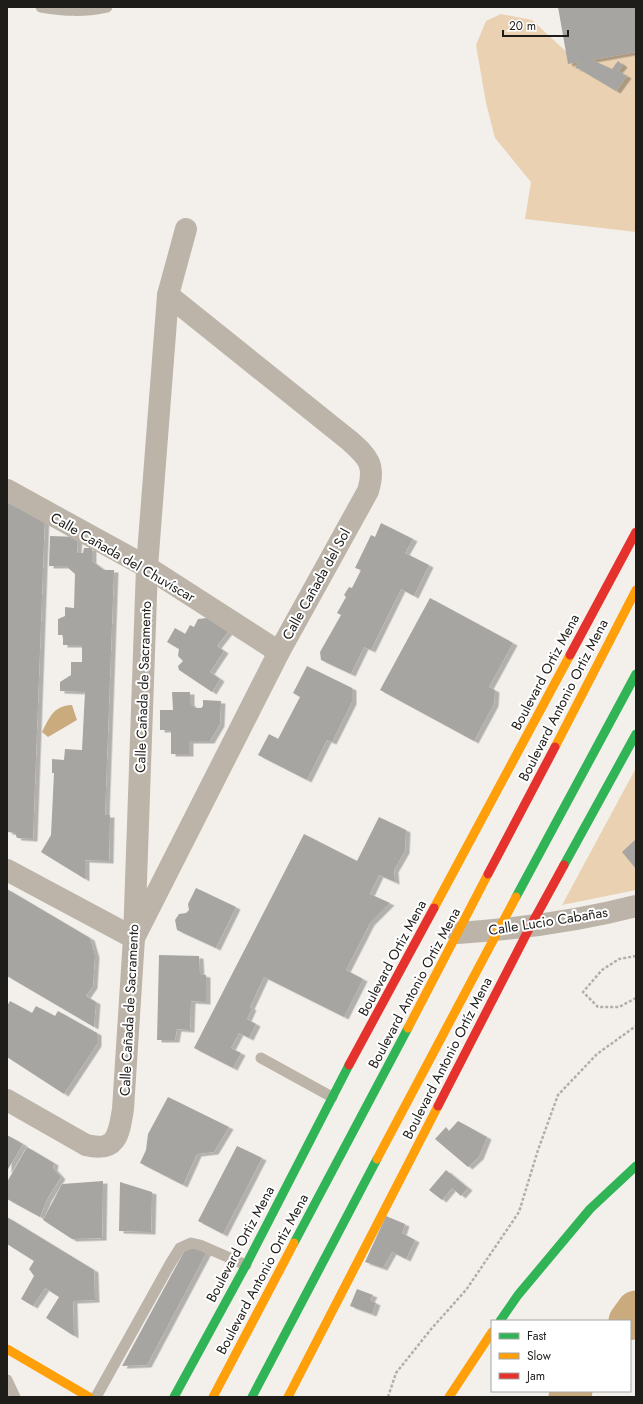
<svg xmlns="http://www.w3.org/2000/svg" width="643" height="1404" viewBox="0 0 643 1404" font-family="Jost,sans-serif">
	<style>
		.green { fill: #e9d1b1 }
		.water { fill: #caab7e }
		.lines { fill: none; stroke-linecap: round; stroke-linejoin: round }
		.river { stroke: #caab7e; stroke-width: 39 }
		.building { fill: #a7a5a2; filter: url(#shadow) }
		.path { stroke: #b3aea6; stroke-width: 2.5; stroke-dasharray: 3 2; stroke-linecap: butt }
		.lane { stroke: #bcb4a9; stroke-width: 11 }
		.street { stroke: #bcb4a9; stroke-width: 22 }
		.fast { stroke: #30b455; stroke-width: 9 }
		.slow { stroke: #ff9f0a; stroke-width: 9 }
		.jam { stroke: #e5322d; stroke-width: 9 }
		.labels { text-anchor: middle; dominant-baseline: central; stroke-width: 4; stroke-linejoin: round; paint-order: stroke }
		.street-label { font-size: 14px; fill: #1f1d1a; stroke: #fff }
	</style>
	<defs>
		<filter id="shadow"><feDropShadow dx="4.5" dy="2.5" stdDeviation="0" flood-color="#0004"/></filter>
	</defs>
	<rect width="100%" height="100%" fill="#f3f0ec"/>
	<g class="green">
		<path d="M501 14 532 20 573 58 636 50V232L525 219 531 182 495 138 486 103 476 45 486 21Z"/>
		<path d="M636 768V890L562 905Z"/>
	</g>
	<path class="water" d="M72 705 77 720 48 737 42 732C50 717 53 706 72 705Z"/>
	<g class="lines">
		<g class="river">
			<path d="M628 1321 636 1310"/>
			<path d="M568 1397 573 1391"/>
		</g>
	</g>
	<g class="building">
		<path d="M558 7H636V52L592 60 612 69 618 61 623 65 618 71 627 76 616 91 579 69 575 68 579 62 568 64Z"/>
		<path d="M7 501 28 502 27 514 45 515 33 839 17 838 15 833 8 832 7 829Z"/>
		<path d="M381 523 413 539 405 553 429 565 414 596 401 589 371 650 364 647 351 674 321 660 320 652 341 615 337 613 346 597 344 595 349 587 352 588 361 570 355 568 371 535 375 537Z"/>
		<path d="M50 536 78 537 77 553H83L84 548H92V561L104 570H114L105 815H110L109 861 85 860V879L41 852 51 835 54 773H52V759L64 760 65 749 82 750 85 692 60 691V682L71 675V662H82V645H63V635H58V619L65 616V607L74 608 75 574 66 566H49Z"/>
		<path d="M430 598 513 643 489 687 495 690 494 704 474 741 380 690Z"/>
		<path d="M207 618 228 632 217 646 224 651 210 672 220 679 212 692 179 670 178 666 183 661 178 656 179 649 167 642 175 628 185 634 190 625 194 627 198 619Z"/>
		<path d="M307 666 352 688V702L332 742 327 740 307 780 258 755 269 734 278 739 300 697 293 693Z"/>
		<path d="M172 692H190V703L195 708H201L203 706V700L221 701 220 724 210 741H189V754H171V730H160V710H173Z"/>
		<path d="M379 817 406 830 405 851 394 870 395 882 379 875 370 894 390 903 370 923 346 970 363 979 344 1017 264 977 250 1007 252 1008 247 1019 256 1024 249 1038 239 1033 231 1048 241 1053 233 1068 194 1048 304 834 357 861Z"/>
		<path d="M636 839V869L622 852Z"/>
		<path d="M196 888 236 907 216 948 177 930 175 920 179 914 186 913 189 910 188 904Z"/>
		<path d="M7 889 90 938 95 955 93 986 86 996 96 1002 94 1027 7 976Z"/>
		<path d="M159 955 199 956 200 974 206 975V1002L191 1001 190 1030 177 1029 175 1040H157Z"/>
		<path d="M10 1001 32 1013 36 1006 55 1016 58 1011 97 1033V1044L64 1094 7 1057V1006Z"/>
		<path d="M168 1097 229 1127 214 1152 197 1154 183 1185 140 1163 146 1150 148 1134Z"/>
		<path d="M458 1121 487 1137 479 1157 468 1167 435 1139 446 1127 449 1131Z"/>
		<path d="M7 1135 23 1144 7 1171Z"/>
		<path d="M237 1146 262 1158 223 1234 198 1221Z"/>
		<path d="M27 1147 54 1163 53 1168 61 1177 47 1199 40 1217 7 1199V1182Z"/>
		<path d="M446 1170 468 1188 461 1196 452 1188 442 1200 429 1190Z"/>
		<path d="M103 1181 102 1238 72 1239 43 1220 62 1184Z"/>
		<path d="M120 1182 152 1192 151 1232 119 1231Z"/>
		<path d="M386 1216 405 1224 402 1233 415 1240 406 1259 392 1252 383 1268 365 1262Z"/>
		<path d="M7 1217 94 1270 95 1300 73 1301 74 1336 46 1318 59 1297 45 1288 33 1306 21 1299 34 1276 29 1269 34 1261 7 1244Z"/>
		<path d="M186 1248H209L147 1365 122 1366Z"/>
		<path d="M357 1289 373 1295 370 1300 376 1303 372 1314 350 1306Z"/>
	</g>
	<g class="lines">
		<g class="path">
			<path d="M636 956 619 959 602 970 583 992 598 1007H619L636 998"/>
			<path d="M388 1397 396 1373 432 1328 466 1290 519 1212 538 1150 558 1095 597 1054 636 1026"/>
		</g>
		<g class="lane">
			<path d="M41 7C65 11 83 12 107 7"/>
			<path d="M261 1058 332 1097"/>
			<path d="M7 1380 15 1397"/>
			<path d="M96 1397 170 1264 180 1248 191 1243 200 1245 246 1265"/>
		</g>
		<g class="street">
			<path d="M7 490 147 567 279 652"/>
			<path d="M7 870 134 938 279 652 368 491C376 465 368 457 350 441L168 295"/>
			<path d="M458 933C518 929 578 921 636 906"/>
			<path d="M7 1100 86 1145C117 1153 119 1134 123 1109L134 938 147 567 168 295 186 229"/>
		</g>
		<g class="fast">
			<path d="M564 865 636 734"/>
			<path d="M516 897 636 674"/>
			<path d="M294 1243 408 1028"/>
			<path d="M500 1321 518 1295 590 1209 636 1166"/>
			<path d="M174 1397 246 1265 349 1065"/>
			<path d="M252 1397 377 1159"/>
		</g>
		<g class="slow">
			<path d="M555 747 636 590"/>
			<path d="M434 908 570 655"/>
			<path d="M408 1028 488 874"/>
			<path d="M377 1159 516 897"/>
			<path d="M7 1349 89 1397"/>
			<path d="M213 1397 294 1243"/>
			<path d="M288 1397 438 1106"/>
			<path d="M449 1397 492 1332"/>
		</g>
		<g class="jam">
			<path d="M570 655 636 532"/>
			<path d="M488 874 555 747"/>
			<path d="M349 1065 434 908"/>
			<path d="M438 1106 530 927 564 865"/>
		</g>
	</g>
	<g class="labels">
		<g class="street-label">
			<text transform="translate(123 557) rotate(30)">Calle Cañada del Chuvíscar</text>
			<text transform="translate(316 584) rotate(-61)">Calle Cañada del Sol</text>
			<text transform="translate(545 672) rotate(-62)">Boulevard Ortiz Mena</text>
			<text transform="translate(143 687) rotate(-88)">Calle Cañada de Sacramento</text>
			<text transform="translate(563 700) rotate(-63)">Boulevard Antonio Ortiz Mena</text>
			<text transform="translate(548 921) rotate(-9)">Calle Lucio Cabañas</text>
			<text transform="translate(392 958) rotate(-62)">Boulevard Ortiz Mena</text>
			<text transform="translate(414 988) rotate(-62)">Boulevard Antonio Ortiz Mena</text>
			<text transform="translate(129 1010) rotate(-87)">Calle Cañada de Sacramento</text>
			<text transform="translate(447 1058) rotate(-63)">Boulevard Antonio Ortíz Mena</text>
			<text transform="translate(240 1244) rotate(-62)">Boulevard Ortiz Mena</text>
			<text transform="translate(262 1274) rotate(-62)">Boulevard Antonio Ortiz Mena</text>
		</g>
	</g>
	<rect width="643" height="1404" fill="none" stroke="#1f1d1a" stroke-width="16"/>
	<rect x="491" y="1320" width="140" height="72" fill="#ffffff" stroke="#a5a5a3"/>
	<rect x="499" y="1333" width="20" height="6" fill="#30b455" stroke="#a5a5a3"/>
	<text x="527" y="1340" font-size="12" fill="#1f1d1a">Fast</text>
	<rect x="499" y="1353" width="20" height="6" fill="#ff9f0a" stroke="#a5a5a3"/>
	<text x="527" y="1360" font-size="12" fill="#1f1d1a">Slow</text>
	<rect x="499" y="1373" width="20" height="6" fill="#e5322d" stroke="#a5a5a3"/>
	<text x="527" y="1380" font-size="12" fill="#1f1d1a">Jam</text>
	<path d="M503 30v6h65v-6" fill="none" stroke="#1f1d1a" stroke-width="2"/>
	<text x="509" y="30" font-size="12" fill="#1f1d1a" stroke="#ffffff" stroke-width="3" paint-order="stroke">20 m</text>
</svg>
